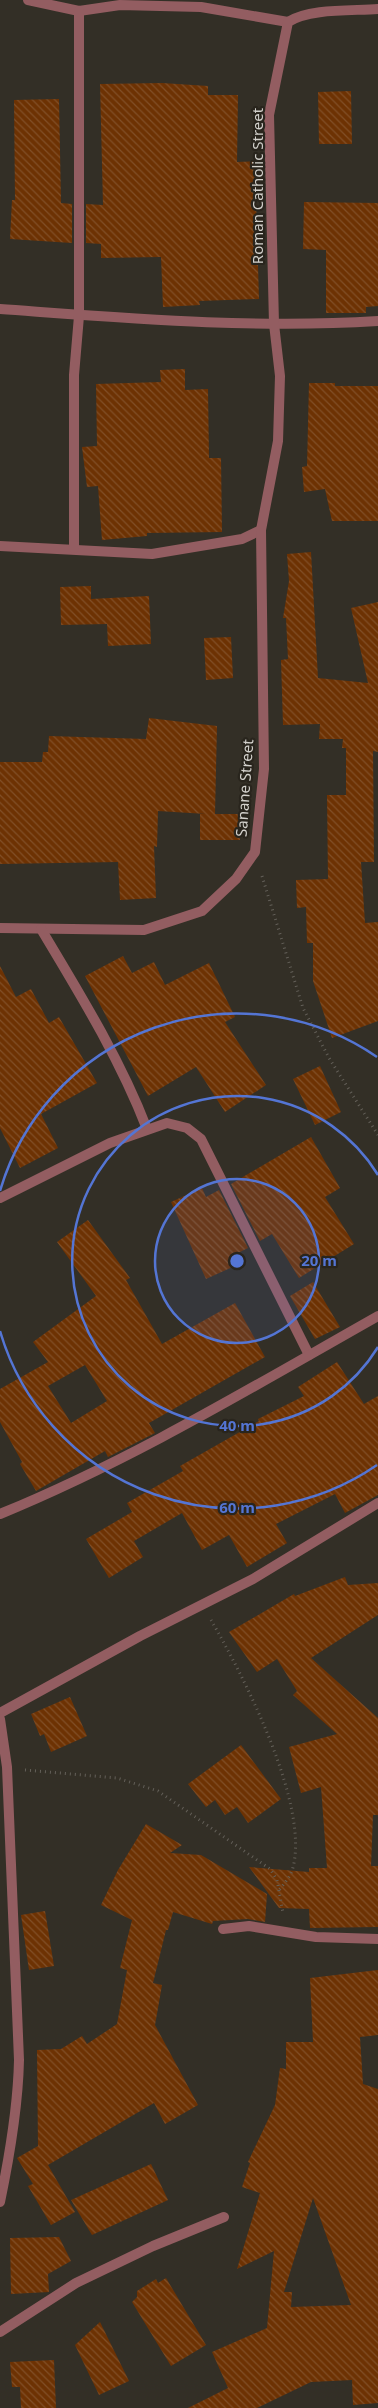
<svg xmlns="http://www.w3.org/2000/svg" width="378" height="2408" viewBox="0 0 378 2408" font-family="'Noto Sans',sans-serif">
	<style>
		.building { fill: url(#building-back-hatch); fill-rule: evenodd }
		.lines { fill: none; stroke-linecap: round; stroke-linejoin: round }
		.path { stroke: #646059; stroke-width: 3; stroke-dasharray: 1 4; stroke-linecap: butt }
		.minor { stroke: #935d61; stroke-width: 10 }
		.ring { fill: none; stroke: #5475d4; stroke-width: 2.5 }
		.labels { text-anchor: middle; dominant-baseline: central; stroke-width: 4.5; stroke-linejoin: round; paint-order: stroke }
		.street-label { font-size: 15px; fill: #d3d1cc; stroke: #29251d }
		.centre { fill: #5475d4; stroke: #29251d; stroke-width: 2.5 }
		.ring-label { font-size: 15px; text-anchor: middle; font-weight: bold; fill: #5475d4; stroke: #29251d; stroke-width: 4.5; stroke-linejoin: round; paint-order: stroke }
	</style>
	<defs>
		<pattern id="building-back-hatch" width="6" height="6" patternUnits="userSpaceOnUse" patternTransform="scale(1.25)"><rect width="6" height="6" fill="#6d3203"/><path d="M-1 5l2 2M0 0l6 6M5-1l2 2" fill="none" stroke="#814f27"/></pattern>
	</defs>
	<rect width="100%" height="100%" fill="#332f26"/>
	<g class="building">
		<path d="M162 83 208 86V95H238L237 162 260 161 262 199H256L259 299 199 301 200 305 163 307 161 257 101 258V244L86 243V204L103 205 100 84Z"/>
		<path d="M351 91 352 144H319L318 92Z"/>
		<path d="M59 99 61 203 72 204V243L10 239 12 200H15L14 100Z"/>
		<path d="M304 202 378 203V306L366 307V313H326V250L303 249Z"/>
		<path d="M185 369V390L208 389 209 458H221L222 532 147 533V536L102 540 98 486 87 487 82 447 97 446 96 384 161 382 160 370Z"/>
		<path d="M309 383H335V386H378V521H332L325 489 304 492 302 467 307 466Z"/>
		<path d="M311 552 318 678 368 683 351 608 378 602V752L373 751 374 862H361L365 923 378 922V1021L332 1038 313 981V943H307L306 907 297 908 296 880 328 879 327 795H346V748H342L343 739H319L320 724 283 725 281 660 288 659 286 618H283L289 581 287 554Z"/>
		<path d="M91 586V599L149 596 151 644 108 646 107 624 61 625 60 587Z"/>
		<path d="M231 637 233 678 206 680 204 638Z"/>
		<path d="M149 718 217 726 215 814H240V840H200V814H206L158 811 157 847 154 846 156 898 120 900 118 862 0 864V762H42L43 752H48L49 736 146 739Z"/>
		<path d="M123 956 132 973 154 962 165 985 209 963 235 1017 225 1022 266 1085 225 1112 196 1067 148 1096 85 976Z"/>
		<path d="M0 966 16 997 31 989 49 1023 59 1017 97 1083 41 1114 58 1148 20 1168 0 1128Z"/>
		<path d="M320 1066 341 1112 315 1125 293 1079Z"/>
		<path d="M311 1137 340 1188 325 1197 354 1244 299 1278 272 1234 260 1241 231 1184Z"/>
		<path d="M202 1188 206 1197 219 1190 248 1248 232 1256 237 1265 206 1279 171 1202Z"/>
		<path d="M88 1220 130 1278 126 1280 162 1344 235 1303 265 1357 149 1423 155 1433 108 1457 105 1451 36 1491 20 1464 22 1462 0 1422V1389L48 1362 33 1342 96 1296 57 1242ZM85 1365 107 1401 71 1423 48 1386Z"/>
		<path d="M313 1282 340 1327 315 1339 290 1296Z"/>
		<path d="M337 1362 364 1404 378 1396V1495L345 1513 335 1494 276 1524 287 1543 247 1567 229 1535 202 1550 182 1513 134 1541 143 1557 109 1578 86 1539 132 1512 127 1503 183 1471 180 1466 259 1421 258 1419 304 1396 298 1387Z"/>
		<path d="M345 1577 348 1585 378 1583V1615L311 1658 378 1718V1815H373L371 1866H378V1927L310 1928 309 1909 279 1908 249 1867 309 1872V1868H327L321 1787 301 1793 289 1747 337 1734 293 1695 297 1691 277 1659 257 1672 229 1632 294 1594 295 1596Z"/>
		<path d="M70 1697 87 1736 51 1752 44 1734 40 1736 31 1714Z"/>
		<path d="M241 1745 281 1799 248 1823 237 1807 225 1815 215 1800 206 1807 188 1784Z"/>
		<path d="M146 1824 182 1845 170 1853 201 1855 267 1894 265 1922 248 1919 213 1921 212 1924 173 1912 168 1930H166L153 1983 162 1985 155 2025 198 2105 165 2124 154 2103 48 2165 75 2212 51 2225 28 2186 33 2184 17 2158 38 2146 37 2050 61 2049 82 2036 87 2044 117 2024 127 1970 120 1968 132 1920 101 1905 118 1870Z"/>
		<path d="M45 1911 54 1966 29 1970 21 1915Z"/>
		<path d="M378 1970V2035L360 2037 363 2084 378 2089V2403L353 2405 352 2380 311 2382 257 2408H188L228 2388 212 2352 267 2328 274 2251 237 2269 260 2193 242 2187 250 2163 248 2162 275 2105 280 2068 286 2069V2042H313L310 1978ZM313 2198 351 2305 291 2307 292 2292H284Z"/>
		<path d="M151 2164 168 2200 92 2235 71 2200Z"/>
		<path d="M59 2237 71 2261 48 2274 49 2292 11 2294 10 2238Z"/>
		<path d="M166 2278 206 2345 171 2366 132 2302 137 2297V2291L156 2279 158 2283Z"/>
		<path d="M100 2322 129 2381 99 2395 75 2345Z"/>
		<path d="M54 2360 56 2408H21L20 2387H12L10 2362Z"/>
	</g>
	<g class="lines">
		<g class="path">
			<path d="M262 876 303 1008 329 1058 378 1135"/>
			<path d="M211 1620C243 1675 312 1808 292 1871 289 1878 284 1884 279 1890"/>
			<path d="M25 1770 117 1778 158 1791 270 1869 277 1880 283 1913"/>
		</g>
		<g class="minor">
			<path d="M28 0 79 11 120 5 201 7 288 22"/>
			<path d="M0 309C126 318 251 329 378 321"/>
			<path d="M0 546 152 554 242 539 261 530"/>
			<path d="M74 548V375L79 316V11"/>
			<path d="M0 928 144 930 202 911 236 879 255 852 264 769 261 530 278 441 280 376 274 324 269 115 288 22C309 8 353 11 378 9"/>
			<path d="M41 929C80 994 120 1059 147 1129"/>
			<path d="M0 1198 110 1143 167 1123 187 1128 201 1139 309 1355"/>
			<path d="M0 1514C132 1460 254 1386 378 1316"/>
			<path d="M0 1713 140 1636 253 1579 378 1503"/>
			<path d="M0 1719 7 1767 19 2060C18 2108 10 2154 0 2202"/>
			<path d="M223 1929 249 1926 316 1937 378 1939"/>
			<path d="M0 2332 76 2283 153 2246 224 2217"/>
		</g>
	</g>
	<circle cx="237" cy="1261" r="82" fill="#5475d4" fill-opacity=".12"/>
	<g class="ring">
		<circle cx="237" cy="1261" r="82"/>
		<path d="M378 1347A165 165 0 1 1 378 1175"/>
		<path d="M377 1465A247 247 0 0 1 0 1331M0 1191A247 247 0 0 1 377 1057"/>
	</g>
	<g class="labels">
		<g class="street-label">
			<text transform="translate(257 186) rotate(-90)">Roman Catholic Street</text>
			<text transform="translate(244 788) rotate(-86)">Sanane Street</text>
		</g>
	</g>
	<circle cx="237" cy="1261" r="8" class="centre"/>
	<g class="ring-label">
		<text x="319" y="1266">20 m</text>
		<text x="237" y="1431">40 m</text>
		<text x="237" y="1513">60 m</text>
	</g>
</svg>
